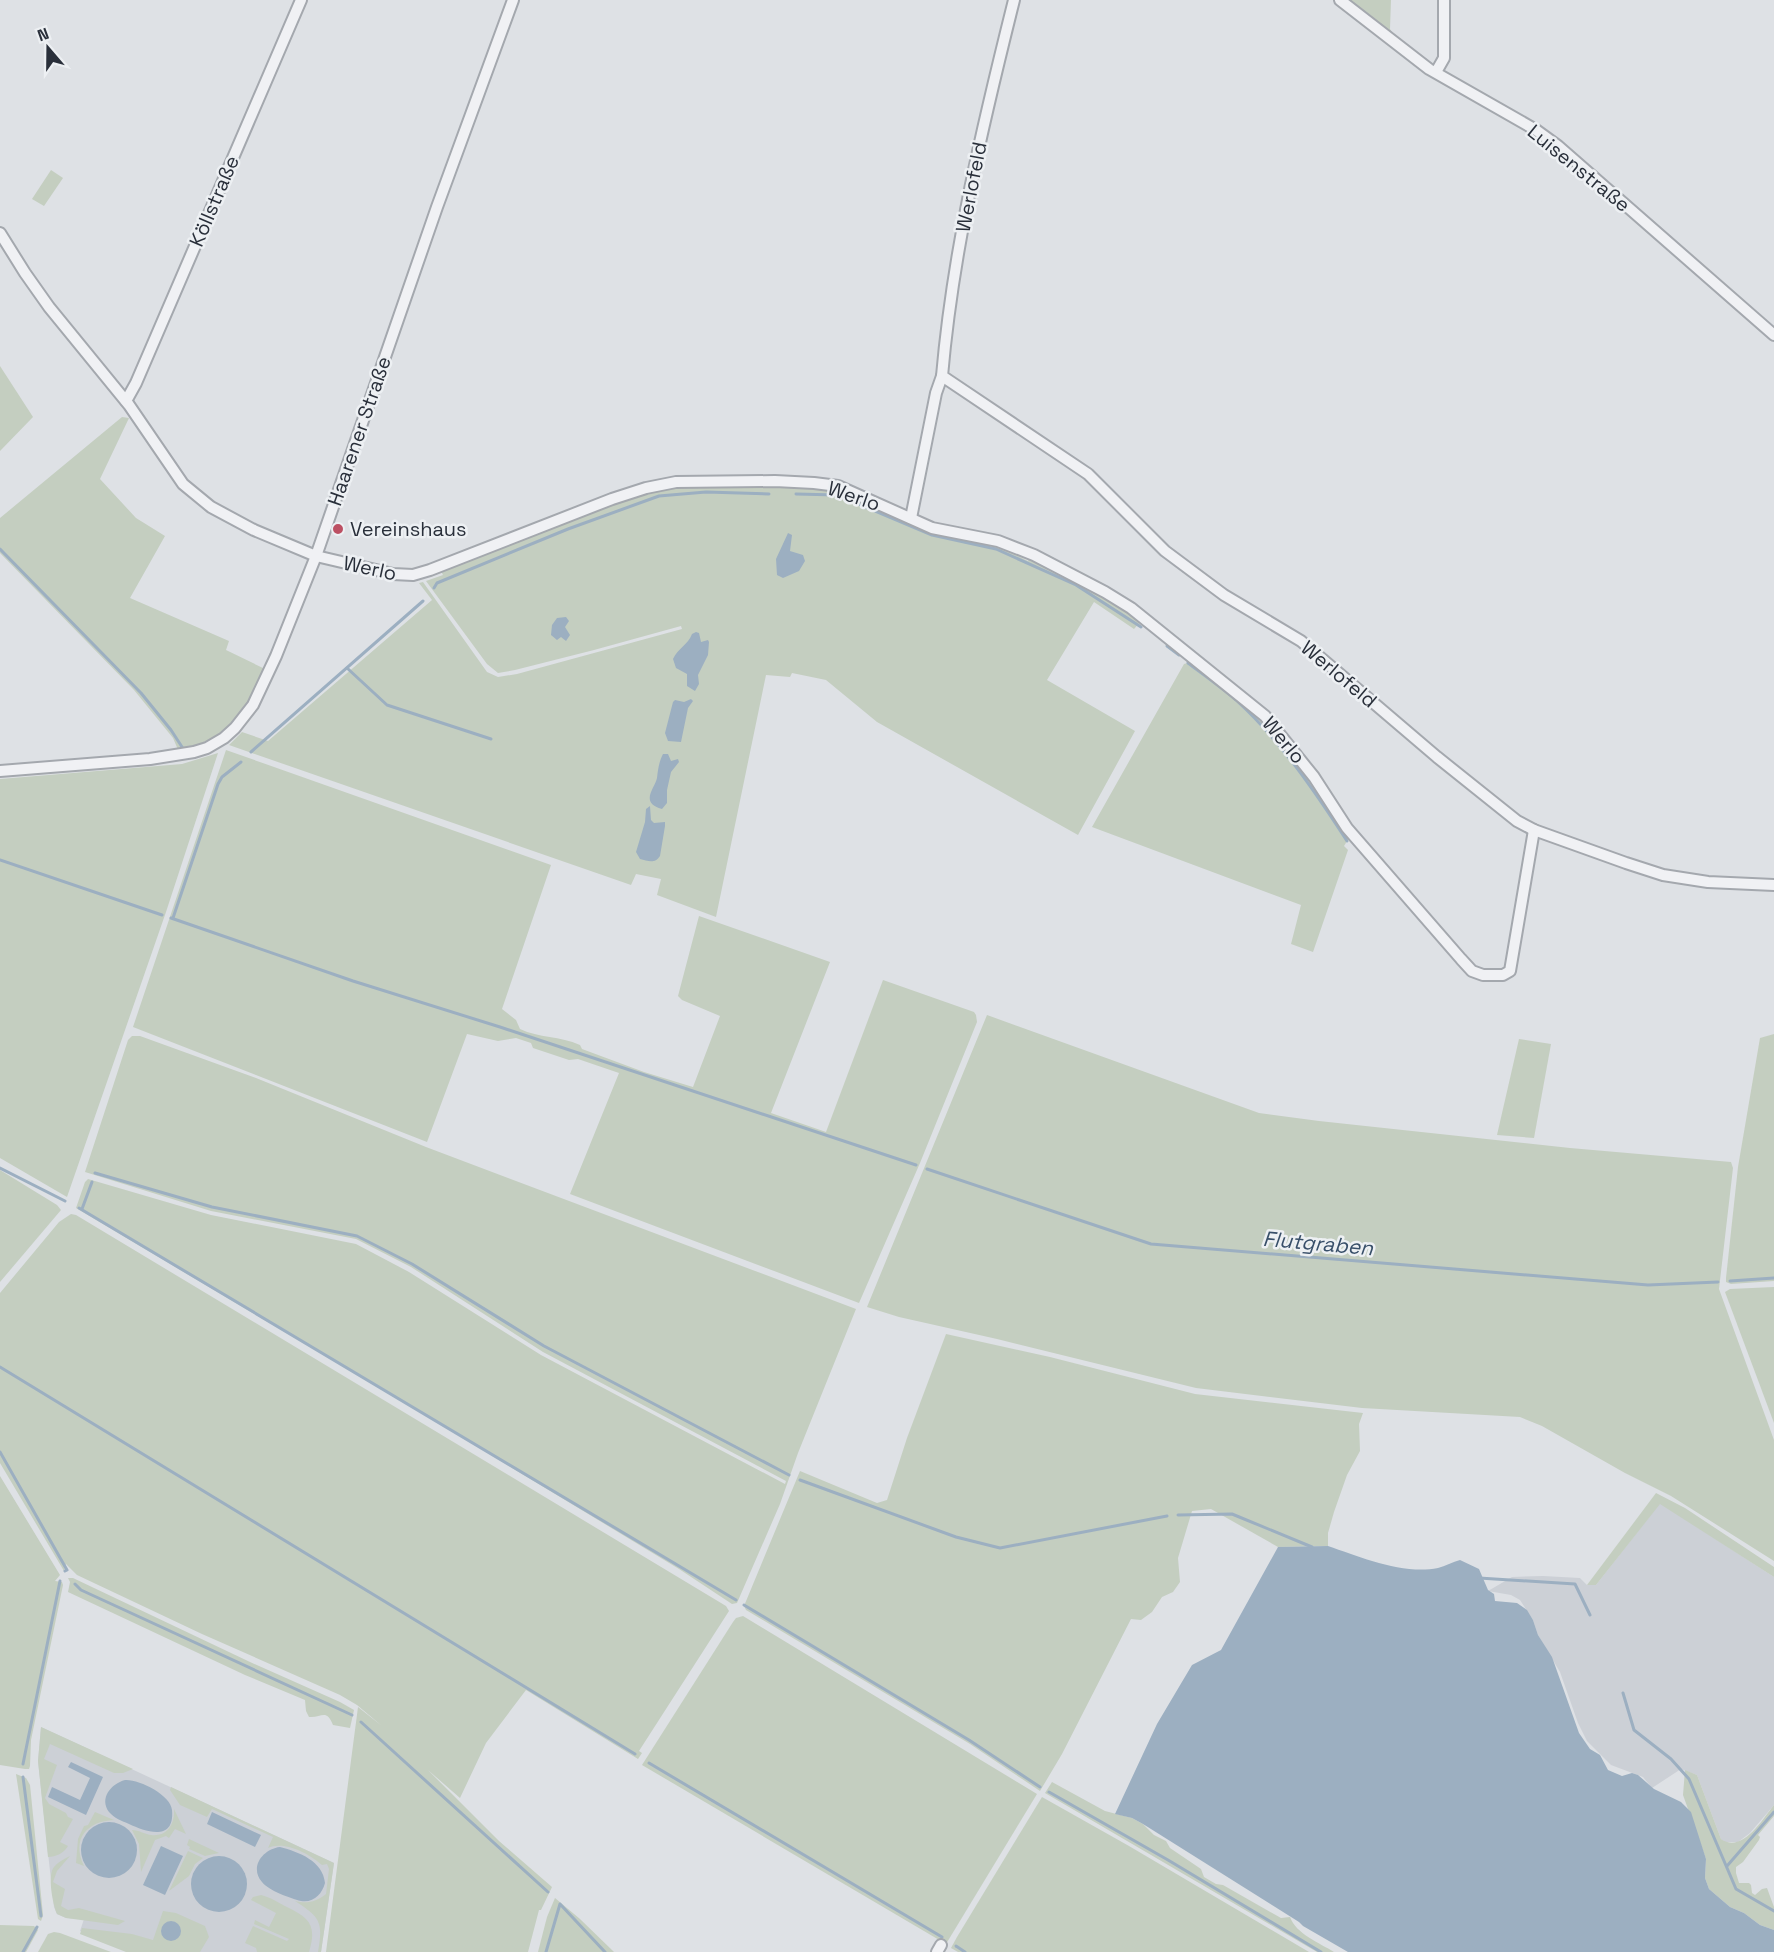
<svg xmlns="http://www.w3.org/2000/svg" width="1774" height="1952" viewBox="0 0 1774 1952" font-family="'Space Grotesk',sans-serif">
	<style>
		.built { fill: #ccd0d6 }
		.green { fill: #c4cec0 }
		.water { fill: #9cafc1 }
		.lines { fill: none; stroke-linecap: round; stroke-linejoin: round }
		.stream { stroke: #9cafc1; stroke-width: 3 }
		.minor-casing { stroke: #a4a8ae; stroke-width: 14 }
		.minor { stroke: #f0f1f4; stroke-width: 10 }
		.poi-dot { fill: #bc5063; stroke: #edf0f3; stroke-width: 2 }
		.labels { text-anchor: middle; dominant-baseline: central; stroke-width: 5; stroke-linejoin: round; paint-order: stroke }
		.street-label { font-size: 20px; fill: #292f3a; stroke: #edf0f3 }
		.poi-label { font-size: 20px; fill: #292f3a; stroke: #edf0f3; text-anchor: start }
		.water-label { font-size: 21px; font-style: italic; fill: #384f69; stroke: #edf0f3 }
	</style>
	<rect width="100%" height="100%" fill="#dee1e5"/>
	<g class="built">
		<path d="M1660 1503 1774 1577V1805L1750 1833 1738 1842H1725L1721 1839 1697 1775 1681 1769 1652 1788 1643 1777 1611 1765 1587 1741 1578 1723 1560 1672 1538 1635 1533 1620 1520 1600 1511 1595 1488 1591 1512 1577 1543 1576 1580 1578 1587 1585H1596Z"/>
		<path d="M41 1727 334 1863 321 1952H136L80 1931 84 1919 66 1918 57 1914 54 1907 49 1862 38 1761Z"/>
	</g>
	<g class="green">
		<path d="M1345 0H1391L1390 29 1395 38Z"/>
		<path d="M51 170 63 178 44 206 32 199Z"/>
		<path d="M0 366 33 417 0 451Z"/>
		<path d="M122 417 129 418 100 479 136 518 165 536 130 598 229 641 226 650 265 669C241 718 232 734 179 752L173 738 134 690 0 553V518Z"/>
		<path d="M688 486 822 487 837 490 996 545 1028 561 1030 557 1100 593 1141 621 1134 629 1094 602 1047 680 1135 731 1078 835 877 722 826 680 792 673 790 677 766 675 716 917 657 895 661 879 636 874 631 885 229 745 242 732 268 741 432 600 419 583 423 582 487 672 498 677 517 674 682 629 681 626 594 650 515 670 498 673 487 664 426 581 443 575 441 571 616 501 659 489Z"/>
		<path d="M1191 662C1208 675 1227 687 1243 702 1286 740 1316 791 1349 838L1344 846 1348 850 1313 952 1291 944 1301 905 1092 827 1184 664Z"/>
		<path d="M226 750 551 865 502 1009 516 1020 520 1029C539 1038 560 1036 580 1045L582 1049 644 1072 693 1087 720 1016 682 1000 678 996 699 916 830 962 771 1113 826 1132 883 980 974 1012 976 1015 977 1022 920 1163 859 1303 570 1194 619 1073 578 1059 569 1060 533 1048 531 1043 516 1038 498 1041 467 1034 427 1142 133 1027Z"/>
		<path d="M218 753 166 912 67 1197 0 1158V779L182 764Z"/>
		<path d="M987 1015 1259 1113 1319 1121 1570 1148 1731 1162 1733 1168 1719 1289 1774 1440V1561L1671 1496 1625 1473 1542 1426 1520 1417 1362 1408 1196 1388 997 1339 899 1317 867 1307Z"/>
		<path d="M1774 1034V1281L1731 1284 1726 1282V1278L1738 1167 1760 1038Z"/>
		<path d="M132 1036H140L256 1078 426 1147 856 1309 798 1453 780 1504 737 1603 732 1604 679 1569 443 1426 76 1208 85 1182 88 1179 211 1215 356 1244 409 1272 541 1355 785 1484 786 1481 543 1352 411 1267 356 1239 211 1211 85 1172 128 1040Z"/>
		<path d="M1519 1039 1551 1044 1534 1138 1497 1135Z"/>
		<path d="M0 1170 57 1205 61 1210 0 1282Z"/>
		<path d="M71 1214 76 1215 726 1606 729 1611 639 1751 642 1753 638 1759 526 1690 486 1743 460 1798 428 1770 499 1841 552 1887 541 1910H539L528 1952H326L358 1707 382 1726 357 1705 340 1695 202 1634 77 1575 66 1564 64 1571 0 1463V1293L59 1222Z"/>
		<path d="M1774 1287V1423L1725 1292 1730 1289Z"/>
		<path d="M946 1334 1050 1357 1195 1394 1363 1413 1359 1424 1360 1451 1347 1475 1334 1512 1328 1533V1546L1278 1547 1211 1509 1192 1511 1178 1558 1180 1582 1173 1592 1162 1597 1152 1612 1141 1620 1131 1619 1062 1754 1040 1791 970 1744 746 1610 744 1606 800 1471 877 1503 887 1500 907 1438Z"/>
		<path d="M0 1476 60 1575 55 1581 62 1582 63 1585 31 1740 30 1766 29 1769H25L0 1765Z"/>
		<path d="M1656 1493 1685 1508 1774 1567V1577L1660 1504 1596 1585H1587Z"/>
		<path d="M68 1578H73L250 1662 340 1702 354 1710 350 1728 333 1725C326 1708 322 1718 309 1717L306 1711 305 1700 245 1675 68 1592 70 1582Z"/>
		<path d="M743 1616 1037 1794 946 1944 642 1765 733 1622 736 1618Z"/>
		<path d="M41 1727 133 1769 123 1773H114L50 1744 44 1759 57 1765 45 1798 49 1804 66 1813 68 1817 73 1819 60 1842 68 1846C64 1853 56 1857 48 1857L38 1761Z"/>
		<path d="M1685 1770 1697 1775 1721 1839C1742 1854 1762 1820 1774 1805V1816L1758 1835 1760 1837 1759 1840 1743 1862 1736 1867V1873L1739 1883H1749L1751 1885 1752 1893 1755 1895 1762 1889 1767 1888 1774 1907V1930L1760 1925 1744 1913 1730 1907 1709 1889 1705 1878 1706 1859 1683 1795Z"/>
		<path d="M16 1774 26 1778 30 1785 43 1915 41 1921 38 1919Z"/>
		<path d="M1052 1782 1105 1811 1132 1818 1143 1824 1154 1835 1166 1841 1170 1848 1201 1869 1204 1877 1216 1884 1223 1885 1281 1918 1290 1917C1296 1934 1320 1943 1334 1952H1317L1045 1793Z"/>
		<path d="M171 1787 334 1863 321 1952H318C323 1922 321 1918 295 1901 307 1904 316 1902 326 1894L329 1869 327 1864 322 1865C310 1854 284 1840 268 1848L273 1837 212 1809 207 1817 180 1805 170 1790Z"/>
		<path d="M1042 1797 1129 1846 1309 1952H958L951 1948 957 1937Z"/>
		<path d="M174 1809 186 1834 175 1829 169 1838 166 1836 155 1840 141 1872 139 1844 132 1830C139 1830 144 1834 151 1835 168 1837 175 1823 174 1809Z"/>
		<path d="M95 1812 114 1820C87 1821 71 1839 84 1866L76 1863 78 1839 84 1826 88 1825Z"/>
		<path d="M189 1839 219 1853 205 1856 189 1849 190 1847 187 1845Z"/>
		<path d="M188 1851 203 1858 195 1864 189 1876 169 1891Z"/>
		<path d="M70 1856 57 1871 53 1882 65 1889 61 1906 68 1910 79 1908 125 1921 118 1925 66 1918 57 1914C53 1905 47 1875 54 1867 58 1862 64 1859 70 1856Z"/>
		<path d="M261 1895C270 1897 279 1903 287 1907 310 1918 317 1926 309 1952H257L256 1948 245 1943 253 1926 287 1941 289 1939 254 1924 255 1920 269 1927 276 1913 251 1900 253 1897Z"/>
		<path d="M555 1898 580 1919 614 1952H538L547 1917Z"/>
		<path d="M163 1911 176 1913 205 1926 209 1937 200 1952H126L80 1934 82 1928 132 1934 153 1940Z"/>
		<path d="M0 1925 34 1926 38 1930 26 1952H0Z"/>
		<path d="M54 1932 60 1933 111 1952H38L48 1934Z"/>
	</g>
	<g class="water">
		<path d="M788 533 792 535 790 551 803 555 805 561 799 571 783 578 777 575 776 559Z"/>
		<path d="M566 617 569 621 565 627 570 635 566 641 561 637 557 640 551 635 552 625 557 618Z"/>
		<path d="M696 632 699 633 701 642 708 640 709 642 708 655 698 675 699 684 695 691 687 686V674L676 668 673 659C678 648 688 645 692 634Z"/>
		<path d="M691 699 693 701 688 708 681 742 668 741 665 733 673 702 675 700 684 702Z"/>
		<path d="M663 754H668L671 761 678 759 679 762 671 772 667 790V803L662 809C639 803 655 788 657 778 658 769 659 762 663 754Z"/>
		<path d="M650 806 651 820 654 823 665 822V826L660 856C655 864 648 861 640 859L636 852 645 822 646 809Z"/>
		<path d="M1328 1546C1360 1557 1403 1575 1438 1568 1445 1566 1453 1562 1460 1560L1479 1569 1488 1590 1494 1594 1495 1601 1517 1603 1527 1610 1533 1620 1538 1635 1552 1657 1579 1733 1590 1749 1600 1755 1608 1770 1622 1776 1632 1773 1638 1775 1654 1789 1681 1802 1691 1812 1706 1859 1705 1878 1709 1889 1730 1907 1744 1913 1760 1925 1774 1930V1952H1348L1303 1926 1299 1922 1143 1824 1132 1818 1115 1814 1157 1724 1192 1665 1221 1650 1278 1547Z"/>
		<path d="M71 1762 103 1777 86 1815 48 1797 52 1787 80 1800 90 1778 68 1767Z"/>
		<path d="M125 1780C139 1779 171 1795 172 1810 175 1842 146 1832 129 1824 122 1821 114 1818 109 1812 99 1798 111 1784 125 1780Z"/>
		<path d="M212 1812 261 1835 255 1847 207 1824Z"/>
		<circle cx="109" cy="1850" r="28"/>
		<path d="M161 1846 183 1856 165 1895 143 1885Z"/>
		<path d="M280 1847C299 1852 323 1861 325 1883 322 1894 314 1903 301 1901 290 1898 269 1891 262 1882 249 1867 263 1849 280 1847Z"/>
		<circle cx="219" cy="1884" r="28"/>
		<circle cx="171" cy="1931" r="10"/>
	</g>
	<g class="lines">
		<g class="stream">
			<path d="M796 494 837 495 932 535 996 549 1076 585 1141 627"/>
			<path d="M0 549 141 693 171 730 184 750"/>
			<path d="M434 588 437 583 568 529 659 496 706 492 769 494"/>
			<path d="M1167 646 1179 655"/>
			<path d="M1188 663C1204 675 1221 687 1236 700 1280 740 1314 790 1347 841"/>
			<path d="M347 668 387 705 491 739"/>
			<path d="M251 752 423 601"/>
			<path d="M0 860 162 915"/>
			<path d="M171 918 353 981 500 1027 916 1165"/>
			<path d="M173 918 218 784 222 777 241 762"/>
			<path d="M0 1168 65 1201"/>
			<path d="M927 1169 1151 1244 1648 1285 1718 1282"/>
			<path d="M95 1173 212 1207 357 1236 412 1264 544 1346 789 1475"/>
			<path d="M79 1208 736 1600"/>
			<path d="M82 1209 92 1182"/>
			<path d="M1730 1281 1774 1278"/>
			<path d="M0 1367 635 1754"/>
			<path d="M0 1452 67 1570 65 1571"/>
			<path d="M800 1480 956 1537 1000 1548 1167 1516"/>
			<path d="M1178 1515 1232 1514 1312 1547"/>
			<path d="M1479 1578 1575 1584 1590 1615"/>
			<path d="M75 1584 81 1590 352 1715"/>
			<path d="M744 1605 969 1740 1040 1787"/>
			<path d="M1623 1693 1634 1730 1671 1759 1689 1779 1736 1889 1774 1911"/>
			<path d="M361 1722 548 1892"/>
			<path d="M649 1763 942 1937"/>
			<path d="M23 1764 60 1581"/>
			<path d="M23 1777 41 1916"/>
			<path d="M1049 1792 1168 1860 1321 1952"/>
			<path d="M1727 1866 1774 1812"/>
			<path d="M956 1946 965 1952"/>
			<path d="M23 1952 37 1927"/>
			<path d="M546 1952 560 1904 605 1952"/>
		</g>
		<g class="minor-casing">
			<g id="minor">
				<path d="M1014 0C983 124 953 249 942 376L1088 474 1165 551 1224 595 1301 641 1437 757 1517 821 1534 830 1626 863 1663 875 1708 882 1774 885"/>
				<path d="M1340 0 1429 69 1536 130 1558 146 1774 335"/>
				<path d="M1436 72 1444 58V0"/>
				<path d="M0 233 25 273 49 307 129 405 183 484 211 507 254 530 316 556 393 574 413 575 430 570 612 499 646 488 676 482 775 481 814 483 838 486 932 528 998 541 1034 555 1105 592 1131 608 1265 716 1314 777 1347 828 1461 959 1472 971 1483 975H1503L1510 971 1534 830"/>
				<path d="M126 401 136 383 301 0"/>
				<path d="M911 518 936 393 942 376"/>
				<path d="M0 771 150 759 194 752 207 748 224 738 235 728 253 705 276 656 316 556 437 207 513 0"/>
				<path d="M937 1952 941 1945"/>
			</g>
		</g>
		<use href="#minor" class="minor"/>
	</g>
	<circle class="poi-dot" cx="338" cy="529" r="6"/>
	<g class="labels">
		<g class="street-label">
			<text transform="translate(1579 168) rotate(39)">Luisenstraße</text>
			<text transform="translate(971 187) rotate(-79)">Werlofeld</text>
			<text transform="translate(214 201) rotate(-67)">Köllstraße</text>
			<text transform="translate(359 431) rotate(-71)">Haarener Straße</text>
			<text transform="translate(854 496) rotate(19)">Werlo</text>
			<text transform="translate(370 568) rotate(12)">Werlo</text>
			<text transform="translate(1339 674) rotate(40)">Werlofeld</text>
			<text transform="translate(1284 740) rotate(50)">Werlo</text>
		</g>
		<g class="poi-label">
			<text x="350" y="529">Vereinshaus</text>
		</g>
		<g class="water-label">
			<text transform="translate(1318 1243) rotate(5)">Flutgraben</text>
		</g>
	</g>
	<g transform="translate(48 48) rotate(340)" stroke="#edf0f3" stroke-width="4.5" paint-order="stroke">
	<path d="M0-4.5L10 22L0 15L-10 22Z" fill="#292f3a"/>
	<text y="-9" font-size="16" font-weight="bold" text-anchor="middle" fill="#292f3a">N</text>
	</g>
</svg>
